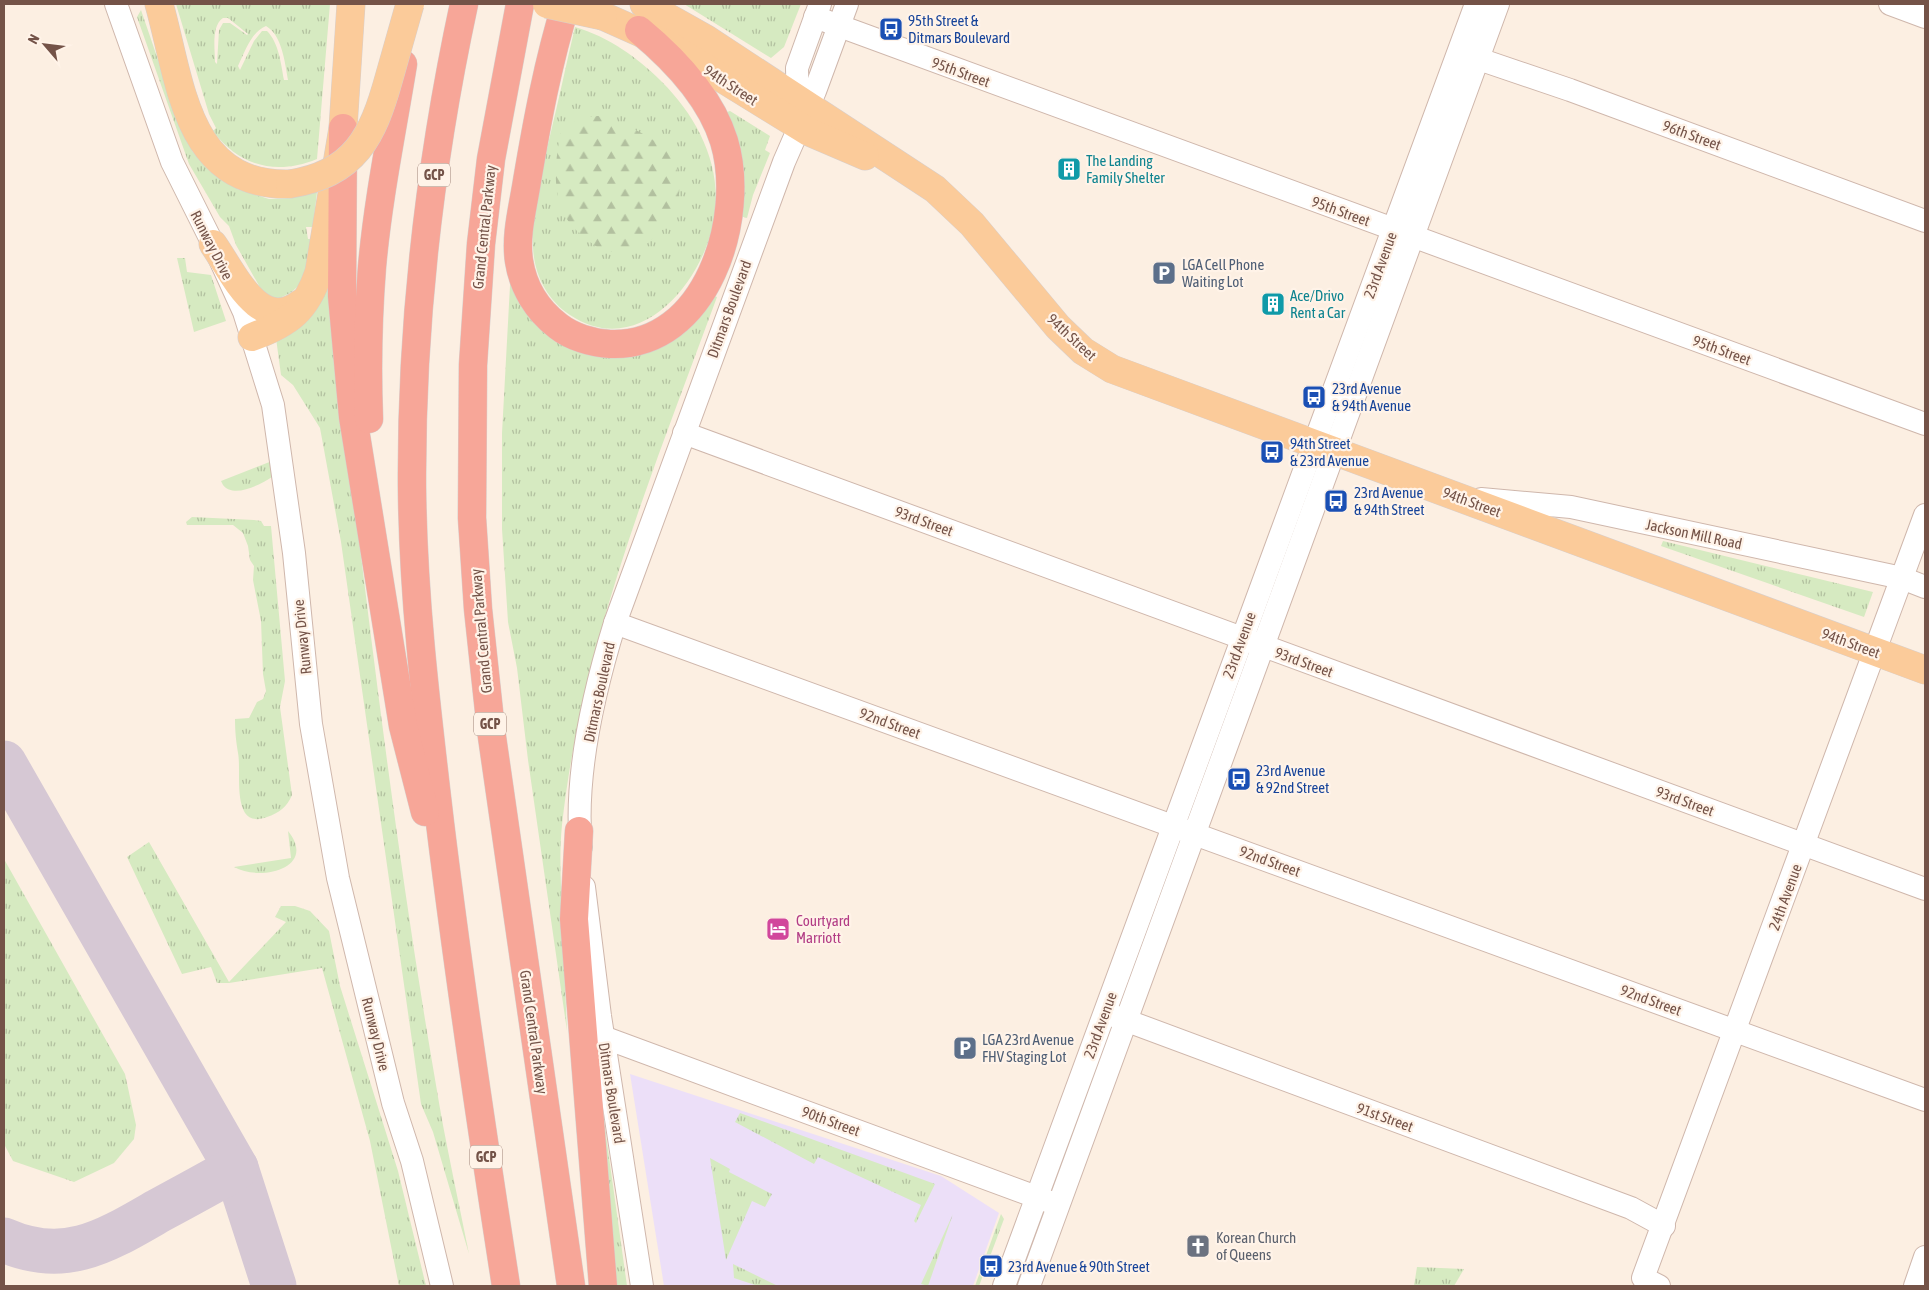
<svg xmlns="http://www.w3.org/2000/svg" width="1929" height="1290" viewBox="0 0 1929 1290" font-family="'Asap Condensed',sans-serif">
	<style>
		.education { fill: #ecdff8 }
		.grass { fill: url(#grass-tufts); fill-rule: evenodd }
		.forest { fill: url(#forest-firs) }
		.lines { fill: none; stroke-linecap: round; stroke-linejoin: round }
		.taxiway { stroke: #d6c8d4; stroke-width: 45 }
		.minor-casing { stroke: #cfb7ac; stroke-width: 24 }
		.major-casing { stroke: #d8cfcc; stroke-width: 29 }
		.highway-casing { stroke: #d8cfcc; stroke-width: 29 }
		.minor { stroke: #fff; stroke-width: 22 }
		.major { stroke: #fbcb9a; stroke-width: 28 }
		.highway { stroke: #f7a698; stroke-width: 28 }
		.major-bridge-casing { stroke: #d8cfcc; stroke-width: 29; stroke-linecap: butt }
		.major-bridge { stroke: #fbcb9a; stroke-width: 28 }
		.labels { text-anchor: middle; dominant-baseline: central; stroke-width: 4.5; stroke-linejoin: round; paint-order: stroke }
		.shield { fill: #fff3e8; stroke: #9e8378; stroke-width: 1 }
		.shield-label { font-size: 14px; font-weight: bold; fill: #745348 }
		.transit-label { font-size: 15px; fill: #164399; stroke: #fff3e8; text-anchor: start }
		.street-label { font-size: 15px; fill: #745348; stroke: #fff3e8 }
		.culture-label { font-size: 15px; fill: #0d838f; stroke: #fff3e8; text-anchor: start }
		.service-label { font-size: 15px; fill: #4e5e75; stroke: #fff3e8; text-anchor: start }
		.hotel-label { font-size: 15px; fill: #b23c85; stroke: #fff3e8; text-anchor: start }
		.worship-label { font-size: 15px; fill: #5b616d; stroke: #fff3e8; text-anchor: start }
	</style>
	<defs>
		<pattern id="grass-tufts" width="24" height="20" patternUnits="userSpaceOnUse" patternTransform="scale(1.25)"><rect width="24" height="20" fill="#d6eac1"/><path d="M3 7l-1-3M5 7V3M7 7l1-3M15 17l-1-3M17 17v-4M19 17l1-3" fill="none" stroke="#b2c09f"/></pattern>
		<pattern id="forest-firs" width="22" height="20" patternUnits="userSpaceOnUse" patternTransform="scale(1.25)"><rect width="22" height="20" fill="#d6eac1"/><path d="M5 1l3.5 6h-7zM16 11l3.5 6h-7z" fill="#b2c09f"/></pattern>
	</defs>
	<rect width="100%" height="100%" fill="#fcefe2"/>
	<path class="education" d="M630 1074 941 1176 999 1213 973 1286H664Z"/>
	<g class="grass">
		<path d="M176 4H330L317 159C276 176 239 166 213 131L216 128 209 114ZM223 18H228L248 34 247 35 230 23H223L219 30 217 64 215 62C215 49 211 26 223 18ZM266 26C282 35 285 63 288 80H284C281 64 279 43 267 31H262L254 41 240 70 238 66C245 52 251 32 266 26Z"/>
		<path d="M684 4H801L784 47 771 58Z"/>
		<path d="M141 10 183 133 193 152 211 172 237 189 269 199 292 198 317 192 313 227H306L308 239H313C311 267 305 291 276 299L262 291 236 245 229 226 220 217 189 164 137 17Z"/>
		<path d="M575 27C609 37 637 57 662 82 696 116 721 162 715 213 707 278 641 362 570 315 547 300 534 274 533 247 531 211 541 174 549 140 558 103 566 65 575 27Z"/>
		<path d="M730 111 770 136 765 150 770 153 753 195 747 218 740 216 724 113Z"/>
		<path d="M177 258H185L187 272 211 275 226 321 194 332Z"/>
		<path d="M511 267 605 354 711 295 717 297C654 469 582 641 562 825 559 854 561 884 562 913 564 952 565 991 567 1031L528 760 517 668 508 622 502 529V433Z"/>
		<path d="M328 284C361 551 390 819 436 1085 445 1141 458 1198 469 1254L433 1132 421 1104 341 542 320 428 293 385 281 375 276 338C304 324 317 315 328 284Z"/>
		<path d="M272 461V477C261 484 234 499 223 485L221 481Z"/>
		<path d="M192 517 254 520 261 521 264 526H271L285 681 280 707 292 795C287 807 279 813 267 817 230 831 242 772 238 753 236 741 235 732 235 719L249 718 257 702 263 699 266 691 263 674 261 621 253 580 254 566 250 560 248 546 243 533 233 525H187L186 522Z"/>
		<path d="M1663 541 1873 592 1864 617 1661 546Z"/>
		<path d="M288 831C318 868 260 882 234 867L291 858Z"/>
		<path d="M149 842 229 982 286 922 275 917 281 906H295L310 911 329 931 340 986 398 1171 426 1286H399L370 1141 322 968 229 983H217L211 967 182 974 127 857Z"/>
		<path d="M4 859 125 1074 136 1125 134 1139 114 1163 74 1182 13 1161 4 1144Z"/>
		<path d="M602 1107 627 1286H610Z"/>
		<path d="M740 1113 935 1184 916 1223 914 1221 921 1205 818 1157 814 1164 735 1122Z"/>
		<path d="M710 1158 730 1169 729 1172 772 1194 765 1207 752 1201 726 1260Z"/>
		<path d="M953 1214 928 1286 921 1284Z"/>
		<path d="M1001 1214 1004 1219 979 1286H975Z"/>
		<path d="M733 1264 778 1286H758L734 1278Z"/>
		<path d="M1417 1267 1464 1269 1454 1286H1414Z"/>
	</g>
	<path class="forest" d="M598 116C617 119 665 141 673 159 688 189 676 221 651 240 648 243 643 247 639 249 629 252 615 251 604 252 595 245 585 239 577 231 550 206 554 164 561 132L581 117Z"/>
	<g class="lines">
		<g class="taxiway">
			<path d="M4 763 236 1168 274 1286"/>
			<path d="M4 1240C65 1267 106 1241 158 1211 184 1197 210 1183 236 1168"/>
		</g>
		<g class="minor-casing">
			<g id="minor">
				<path d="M116 4 172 162 213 244 244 312 273 405 294 553 311 724 338 878 393 1103 412 1161 442 1286"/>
				<path d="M1890 4 1925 17"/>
				<path d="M815 17 1925 424"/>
				<path d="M1464 54 1570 90 1925 221"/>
				<path d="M798 112 797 68 820 4"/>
				<path d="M684 433 1925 889"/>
				<path d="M1481 499 1571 507 1902 578 1925 587"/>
				<path d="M615 623 1925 1100"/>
				<path d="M581 847C574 776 594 691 615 623L784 162 815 91 847 4"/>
				<path d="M584 887 600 1016 642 1286"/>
				<path d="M1114 1016 1631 1208 1664 1226"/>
				<path d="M603 1037 1050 1202"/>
				<path d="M1004 1286 1476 4"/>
				<path d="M1029 1286 1498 4"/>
				<path d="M1659 1286 1643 1278 1925 515"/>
				<path d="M1915 1286 1925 1257"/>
			</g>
		</g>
		<g class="major-casing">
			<g id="major">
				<path d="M159 4C181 81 185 187 290 184"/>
				<path d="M644 4 706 39 935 189 972 224 1058 327 1083 351 1112 369 1925 670"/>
				<path d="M603 16 668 45 809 132 865 156"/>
				<path d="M213 244C234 274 260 335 301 303"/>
				<path d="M252 337C289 323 306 311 319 272L343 128 351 4"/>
			</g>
		</g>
		<g class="highway-casing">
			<g id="highway">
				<path d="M464 4C430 162 411 326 412 487 413 600 427 712 440 823 459 978 482 1132 506 1286"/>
				<path d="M520 4 491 159 481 244 473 365 472 518 478 609 491 730 571 1286"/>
				<path d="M566 4C548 62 537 122 527 181 523 207 515 235 519 261 523 287 537 310 558 326 572 337 592 343 610 344 707 348 747 217 724 141 710 96 674 59 639 30"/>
				<path d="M343 128 342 296 353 417 403 726 425 812"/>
				<path d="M369 419C367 368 368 318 372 267 378 199 392 132 403 64"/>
				<path d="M579 831 574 919 603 1286"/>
			</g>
		</g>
		<use href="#minor" class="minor"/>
		<use href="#major" class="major"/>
		<use href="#highway" class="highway"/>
		<g class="major-bridge-casing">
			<g id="major-bridge">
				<path d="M547 4 603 16"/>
				<path d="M290 184C355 174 373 136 389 78 396 53 403 28 410 4"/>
			</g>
		</g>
		<use href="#major-bridge" class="major-bridge"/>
	</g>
	<defs>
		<g id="bus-square" transform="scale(1.25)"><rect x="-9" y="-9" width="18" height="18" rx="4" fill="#1a4fb4" stroke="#fff3e8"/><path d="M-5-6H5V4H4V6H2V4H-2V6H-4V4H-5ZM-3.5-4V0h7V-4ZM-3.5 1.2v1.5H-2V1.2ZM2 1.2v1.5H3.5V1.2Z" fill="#fff"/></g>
		<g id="building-square" transform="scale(1.25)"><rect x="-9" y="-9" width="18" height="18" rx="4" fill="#0f9aa8" stroke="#fff3e8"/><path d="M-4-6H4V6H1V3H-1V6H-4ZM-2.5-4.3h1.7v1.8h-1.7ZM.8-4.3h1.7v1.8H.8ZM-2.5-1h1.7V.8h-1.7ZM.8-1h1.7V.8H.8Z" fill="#fff"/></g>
		<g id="parking-square" transform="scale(1.25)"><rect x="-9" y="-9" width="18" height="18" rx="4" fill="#5c6f8a" stroke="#fff3e8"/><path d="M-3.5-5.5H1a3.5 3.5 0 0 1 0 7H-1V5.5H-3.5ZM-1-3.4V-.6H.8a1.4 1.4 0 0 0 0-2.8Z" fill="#fff"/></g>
		<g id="hotel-square" transform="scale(1.25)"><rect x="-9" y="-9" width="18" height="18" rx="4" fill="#d1479c" stroke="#fff3e8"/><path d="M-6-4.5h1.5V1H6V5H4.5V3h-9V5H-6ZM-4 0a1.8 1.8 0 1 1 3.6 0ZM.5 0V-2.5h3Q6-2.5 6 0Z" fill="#fff"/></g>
		<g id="church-square" transform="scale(1.25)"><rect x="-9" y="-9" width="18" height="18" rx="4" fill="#6b7280" stroke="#fff3e8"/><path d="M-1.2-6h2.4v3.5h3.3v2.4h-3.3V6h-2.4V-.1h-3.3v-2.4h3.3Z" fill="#fff"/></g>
	</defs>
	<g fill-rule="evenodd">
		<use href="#bus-square" x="891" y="29"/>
		<use href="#building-square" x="1069" y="169"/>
		<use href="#parking-square" x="1164" y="273"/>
		<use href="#building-square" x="1273" y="304"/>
		<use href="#bus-square" x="1314" y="397"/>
		<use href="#bus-square" x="1272" y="452"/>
		<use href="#bus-square" x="1336" y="501"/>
		<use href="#bus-square" x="1239" y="779"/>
		<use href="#hotel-square" x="778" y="929"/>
		<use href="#parking-square" x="965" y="1048"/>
		<use href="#church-square" x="1198" y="1246"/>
		<use href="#bus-square" x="991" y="1266"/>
	</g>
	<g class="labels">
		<g class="shield">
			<rect x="418" y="163.5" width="32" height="23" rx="4"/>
			<rect x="474" y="712.5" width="32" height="23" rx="4"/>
			<rect x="470" y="1145.5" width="32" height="23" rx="4"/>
		</g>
		<g class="shield-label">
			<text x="434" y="175">GCP</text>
			<text x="490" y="724">GCP</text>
			<text x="486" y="1157">GCP</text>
		</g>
		<g class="transit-label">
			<text x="908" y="20">95th Street &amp;<tspan x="908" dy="17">Ditmars Boulevard</tspan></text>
			<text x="1332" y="388">23rd Avenue<tspan x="1332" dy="17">&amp; 94th Avenue</tspan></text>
			<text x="1290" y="443">94th Street<tspan x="1290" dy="17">&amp; 23rd Avenue</tspan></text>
			<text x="1354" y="492">23rd Avenue<tspan x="1354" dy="17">&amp; 94th Street</tspan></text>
			<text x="1256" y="770">23rd Avenue<tspan x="1256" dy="17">&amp; 92nd Street</tspan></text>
			<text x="1008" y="1266">23rd Avenue &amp; 90th Street</text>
		</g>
		<g class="street-label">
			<text transform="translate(961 72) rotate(20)">95th Street</text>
			<text transform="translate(731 85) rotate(33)">94th Street</text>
			<text transform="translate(1692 135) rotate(20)">96th Street</text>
			<text transform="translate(1341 211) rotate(20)">95th Street</text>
			<text transform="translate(484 227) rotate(-84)">Grand Central Parkway</text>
			<text transform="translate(212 245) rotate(63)">Runway Drive</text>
			<text transform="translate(1380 265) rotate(-70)">23rd Avenue</text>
			<text transform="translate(729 309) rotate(-70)">Ditmars Boulevard</text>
			<text transform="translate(1072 337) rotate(43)">94th Street</text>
			<text transform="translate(1722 350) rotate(20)">95th Street</text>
			<text transform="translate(1472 502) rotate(20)">94th Street</text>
			<text transform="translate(924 521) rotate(20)">93rd Street</text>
			<text transform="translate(1694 534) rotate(12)">Jackson Mill Road</text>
			<text transform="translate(481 631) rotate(-95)">Grand Central Parkway</text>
			<text transform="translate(302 637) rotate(-96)">Runway Drive</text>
			<text transform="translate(1851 643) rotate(20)">94th Street</text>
			<text transform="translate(1239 645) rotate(-70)">23rd Avenue</text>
			<text transform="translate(1304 662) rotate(20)">93rd Street</text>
			<text transform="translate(599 692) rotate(-78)">Ditmars Boulevard</text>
			<text transform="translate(890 723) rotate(20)">92nd Street</text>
			<text transform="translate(1685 801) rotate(20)">93rd Street</text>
			<text transform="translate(1270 861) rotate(20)">92nd Street</text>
			<text transform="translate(1785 897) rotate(-70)">24th Avenue</text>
			<text transform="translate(1651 1000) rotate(20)">92nd Street</text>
			<text transform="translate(1100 1025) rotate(-70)">23rd Avenue</text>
			<text transform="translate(534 1032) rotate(82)">Grand Central Parkway</text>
			<text transform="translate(376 1034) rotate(76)">Runway Drive</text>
			<text transform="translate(612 1093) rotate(81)">Ditmars Boulevard</text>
			<text transform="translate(1385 1117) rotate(20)">91st Street</text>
			<text transform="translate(831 1121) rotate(20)">90th Street</text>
		</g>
		<g class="culture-label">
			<text x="1086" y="160">The Landing<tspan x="1086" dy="17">Family Shelter</tspan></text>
			<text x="1290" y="295">Ace/Drivo<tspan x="1290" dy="17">Rent a Car</tspan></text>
		</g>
		<g class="service-label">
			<text x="1182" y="264">LGA Cell Phone<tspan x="1182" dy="17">Waiting Lot</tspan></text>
			<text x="982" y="1039">LGA 23rd Avenue<tspan x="982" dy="17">FHV Staging Lot</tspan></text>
		</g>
		<g class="hotel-label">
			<text x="796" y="920">Courtyard<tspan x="796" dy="17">Marriott</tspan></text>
		</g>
		<g class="worship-label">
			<text x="1216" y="1237">Korean Church<tspan x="1216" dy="17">of Queens</tspan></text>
		</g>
	</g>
	<rect width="1929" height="1290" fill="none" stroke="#745348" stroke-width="10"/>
	<g transform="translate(45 45) rotate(298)" stroke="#fff3e8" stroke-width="4" paint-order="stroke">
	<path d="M0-4L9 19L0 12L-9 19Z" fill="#745348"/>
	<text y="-8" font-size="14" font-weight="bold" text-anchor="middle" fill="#745348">N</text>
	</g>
</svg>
